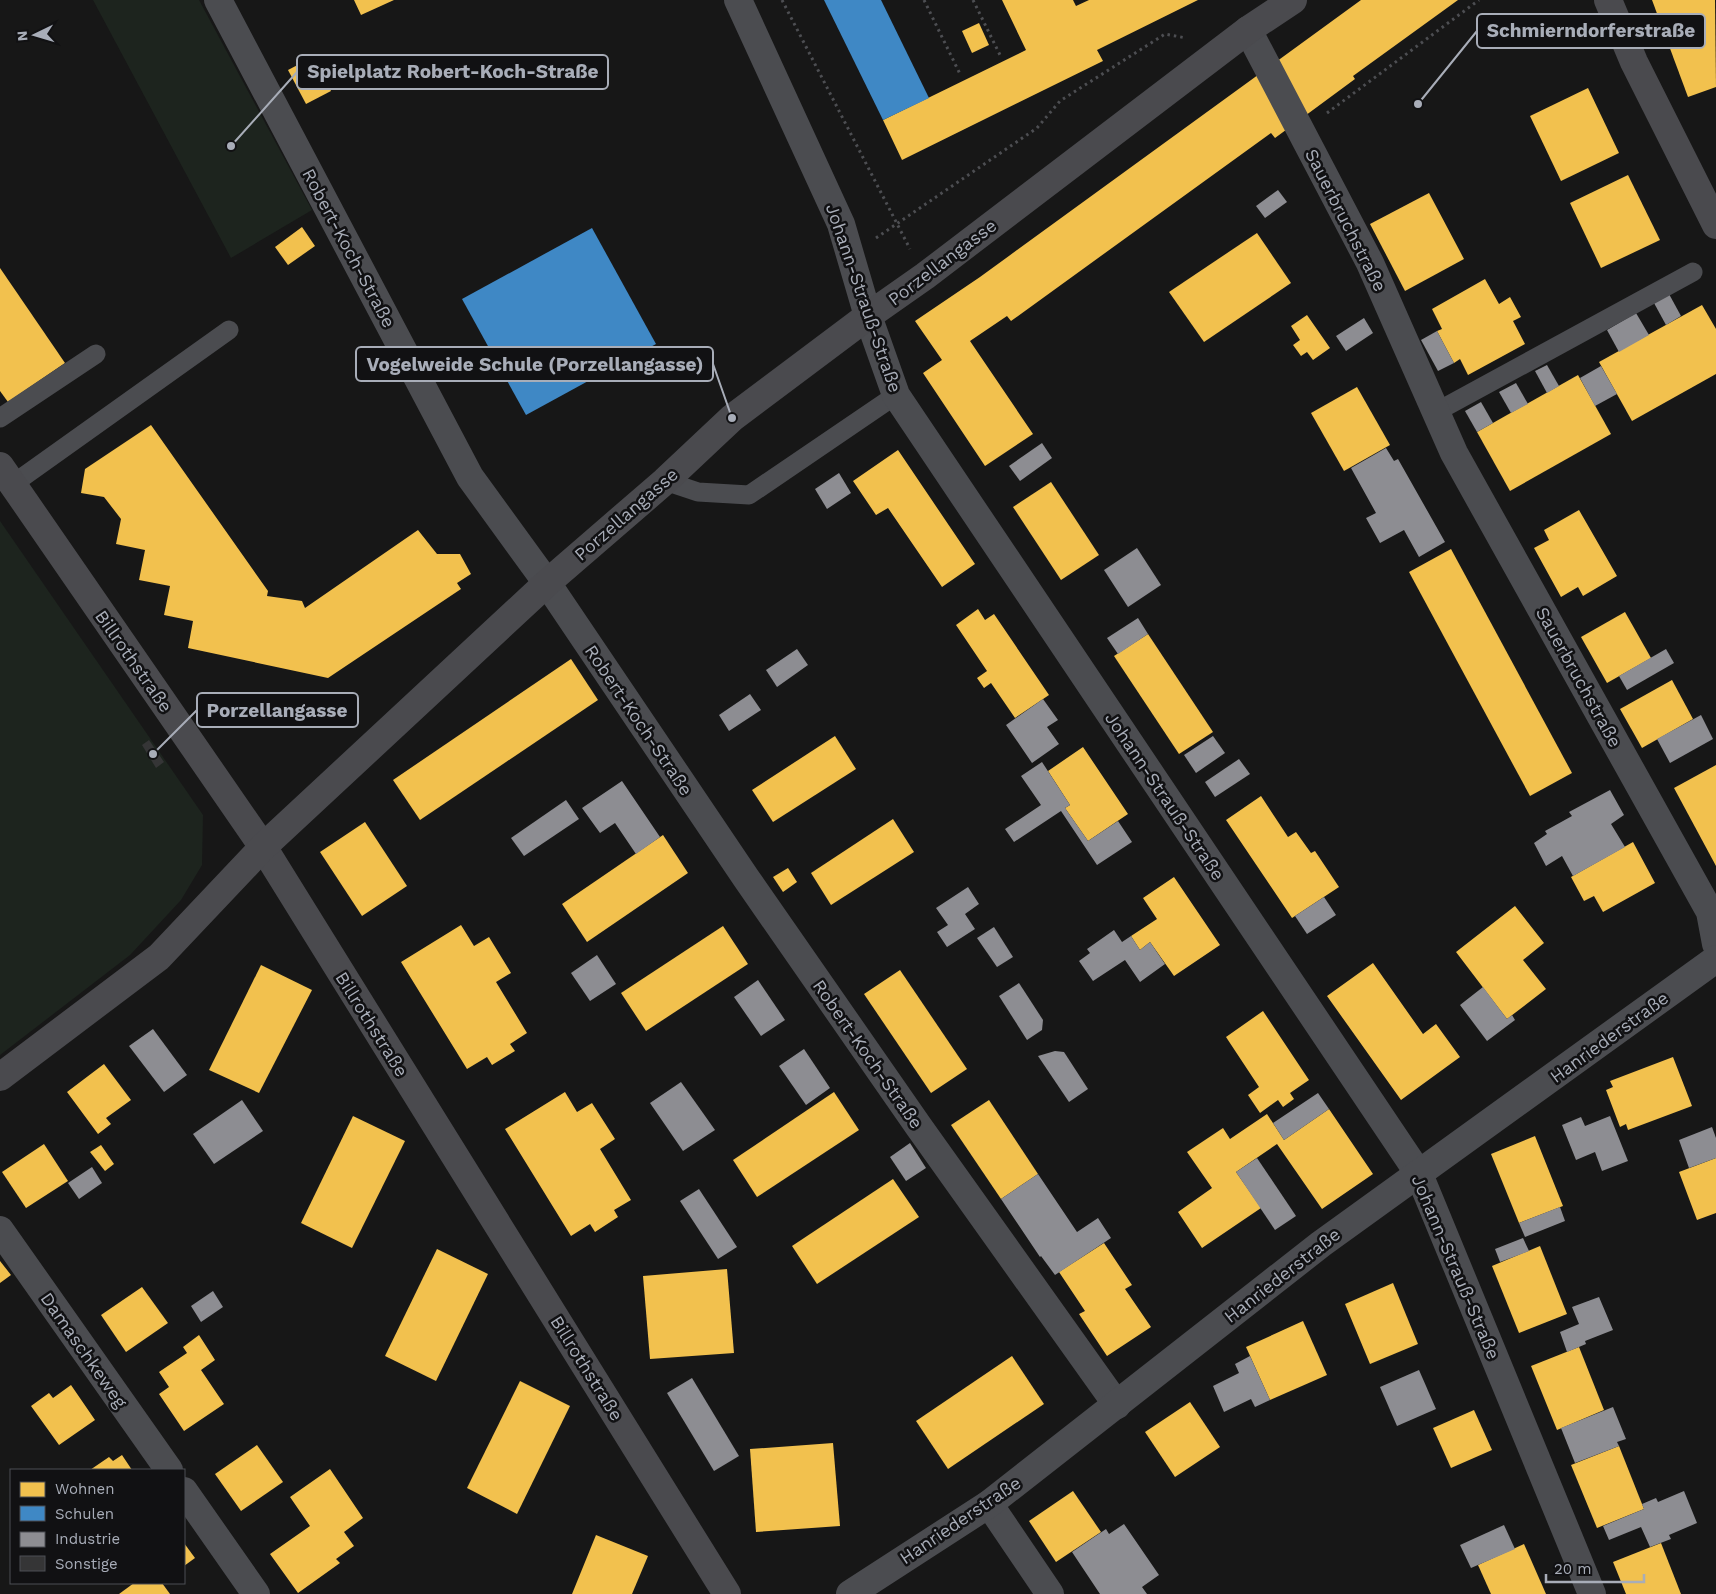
<svg xmlns="http://www.w3.org/2000/svg" width="1716" height="1594" viewBox="0 0 1716 1594" font-family="'Work Sans',sans-serif">
	<style>
		.green { fill: #1d241e }
		.homes { fill: #f2c14e }
		.schools { fill: #3f88c5 }
		.industry { fill: #8d8d92 }
		.building { fill: #353536 }
		.lines { fill: none; stroke-linecap: round; stroke-linejoin: round }
		.path { stroke: #4d4e52; stroke-width: 3; stroke-dasharray: 2.5 4; stroke-linecap: butt }
		.lane { stroke: #4b4c50; stroke-width: 19 }
		.street { stroke: #4b4c50; stroke-width: 28 }
		.secondary { stroke: #4a4a4e; stroke-width: 28 }
		.labels { text-anchor: middle; dominant-baseline: central; stroke-width: 5; stroke-linejoin: round; paint-order: stroke }
		.street-label { font-size: 18px; fill: #a8adb8; stroke: #111113 }
		.leader { fill: none; stroke: #a8adb8; stroke-width: 2 }
		.callout-dot { fill: #a8adb8; stroke: #111113; stroke-width: 2 }
		.callout { fill: #111113; stroke: #a8adb8; stroke-width: 2 }
		.callout-label { font-size: 19px; text-anchor: middle; font-weight: bold; fill: #a8adb8 }
	</style>
	<rect width="100%" height="100%" fill="#171717"/>
	<g class="green">
		<path d="M93 0H199L312 210 231 258Z"/>
		<path d="M0 521 203 815 202 865 181 900 130 955 0 1055Z"/>
	</g>
	<g class="homes">
		<path d="M354 0H394L361 15Z"/>
		<path d="M1002 0H1073L1076 6 1089 0H1198L1097 50 1103 61 902 160 883 120 1026 50Z"/>
		<path d="M1361 0H1458L1353 76 1355 79 1275 138 1271 133 1011 321 1007 316 970 341 1033 434 985 466 923 373 942 360 915 321 980 277Z"/>
		<path d="M1652 0H1715L1716 87 1688 97Z"/>
		<path d="M979 23 989 45 972 53 962 31Z"/>
		<path d="M313 57 331 91 306 104 288 70Z"/>
		<path d="M1588 88 1619 153 1561 181 1530 116Z"/>
		<path d="M1628 175 1660 240 1601 268 1570 203Z"/>
		<path d="M1429 193 1464 259 1405 291 1370 224Z"/>
		<path d="M302 227 315 246 288 265 275 247Z"/>
		<path d="M1257 233 1291 283 1204 342 1169 292Z"/>
		<path d="M0 268 65 363 8 402 0 391Z"/>
		<path d="M1485 279 1499 304 1510 297 1521 317 1513 321 1525 344 1468 375 1460 359 1454 363 1437 331 1442 329 1432 309Z"/>
		<path d="M1702 305 1716 329V374L1632 421 1599 362Z"/>
		<path d="M1307 315 1330 348 1313 360 1307 352 1301 356 1293 345 1300 340 1291 326Z"/>
		<path d="M1578 375 1611 434 1510 491 1477 432Z"/>
		<path d="M1357 387 1390 445 1344 471 1311 413Z"/>
		<path d="M151 425 268 591 267 596 302 601 305 608 418 530 437 554H460L471 574 457 583 461 589 328 678 188 648 193 621 164 615 170 586 139 580 145 550 116 544 121 519 104 497 81 493 85 469Z"/>
		<path d="M898 450 975 564 942 587 888 508 876 515 853 481Z"/>
		<path d="M1051 482 1099 555 1061 580 1013 507Z"/>
		<path d="M1579 510 1617 576 1583 596 1578 587 1561 597 1534 548 1549 540 1544 530Z"/>
		<path d="M1451 549 1572 773 1530 796 1409 572Z"/>
		<path d="M978 609 985 620 994 614 1049 695 1015 718 991 683 984 688 977 678 987 671 956 625Z"/>
		<path d="M1625 612 1651 658 1607 683 1581 637Z"/>
		<path d="M1148 634 1213 732 1179 754 1114 656Z"/>
		<path d="M571 659 598 700 420 820 393 780Z"/>
		<path d="M1672 680 1693 719 1642 748 1620 709Z"/>
		<path d="M835 736 856 769 773 822 752 790Z"/>
		<path d="M1083 747 1128 814 1088 841 1065 808 1070 805 1048 771Z"/>
		<path d="M1716 765V866L1674 788Z"/>
		<path d="M1261 796 1288 837 1296 832 1311 853 1315 851 1339 887 1292 918 1226 820Z"/>
		<path d="M893 819 914 852 831 905 811 873Z"/>
		<path d="M365 822 407 886 362 916 320 852Z"/>
		<path d="M663 835 688 873 587 942 562 904Z"/>
		<path d="M1633 842 1655 883 1603 912 1594 896 1584 901 1571 877Z"/>
		<path d="M788 868 797 882 783 892 773 877Z"/>
		<path d="M1174 877 1220 945 1174 976 1150 942 1140 950 1131 936 1157 919 1143 898Z"/>
		<path d="M1515 906 1544 943 1523 960 1546 989 1507 1019 1456 952Z"/>
		<path d="M461 925 474 946 489 937 511 973 496 982 527 1033 510 1044 515 1051 492 1065 487 1057 467 1069 401 962Z"/>
		<path d="M723 926 748 964 646 1031 621 993Z"/>
		<path d="M1373 963 1423 1034 1436 1024 1460 1057 1401 1100 1327 996Z"/>
		<path d="M261 965 312 990 259 1093 209 1070Z"/>
		<path d="M900 970 967 1069 931 1093 864 994Z"/>
		<path d="M1263 1011 1309 1080 1290 1093 1294 1099 1283 1107 1278 1100 1260 1113 1248 1095 1259 1087 1226 1037Z"/>
		<path d="M1673 1057 1692 1106 1628 1130 1626 1124 1620 1127 1606 1090 1613 1087 1610 1081Z"/>
		<path d="M104 1064 131 1100 106 1118 111 1124 98 1134 67 1092Z"/>
		<path d="M565 1092 577 1112 592 1103 615 1139 600 1149 631 1200 614 1210 618 1217 595 1232 590 1224 571 1236 505 1129Z"/>
		<path d="M834 1092 859 1130 757 1197 733 1160Z"/>
		<path d="M989 1100 1038 1174 1001 1199 951 1125Z"/>
		<path d="M1329 1109 1373 1174 1322 1209 1277 1144 1236 1172 1261 1208 1202 1248 1178 1212 1212 1188 1187 1152 1223 1128 1230 1139 1267 1114 1284 1140Z"/>
		<path d="M353 1116 405 1141 352 1248 301 1223Z"/>
		<path d="M1535 1136 1563 1206 1519 1223 1491 1154Z"/>
		<path d="M44 1144 68 1181 26 1208 2 1172Z"/>
		<path d="M101 1145 114 1164 105 1171 90 1152Z"/>
		<path d="M1716 1158V1213L1697 1220 1679 1172Z"/>
		<path d="M893 1179 919 1217 817 1284 792 1246Z"/>
		<path d="M1104 1243 1132 1285 1125 1289 1151 1327 1107 1356 1079 1314 1085 1311 1059 1272Z"/>
		<path d="M1540 1246 1567 1314 1519 1333 1492 1266Z"/>
		<path d="M437 1249 488 1274 436 1381 385 1356Z"/>
		<path d="M0 1261 11 1275 0 1283Z"/>
		<path d="M727 1269 734 1353 650 1359 643 1276Z"/>
		<path d="M1393 1283 1418 1344 1370 1364 1345 1304Z"/>
		<path d="M142 1287 168 1323 126 1352 101 1315Z"/>
		<path d="M1303 1321 1327 1375 1270 1400 1246 1347Z"/>
		<path d="M199 1335 215 1360 201 1370 224 1404 184 1431 159 1394 169 1387 159 1372 187 1353 183 1347Z"/>
		<path d="M1579 1347 1604 1410 1557 1430 1531 1366Z"/>
		<path d="M1012 1356 1044 1404 948 1469 916 1421Z"/>
		<path d="M520 1381 570 1406 517 1514 467 1488Z"/>
		<path d="M71 1385 95 1420 59 1445 31 1406 49 1393 53 1398Z"/>
		<path d="M1190 1402 1220 1447 1175 1477 1145 1432Z"/>
		<path d="M1474 1410 1492 1450 1451 1468 1433 1428Z"/>
		<path d="M833 1443 840 1526 756 1532 750 1449Z"/>
		<path d="M257 1445 283 1482 241 1511 215 1474Z"/>
		<path d="M1619 1446 1644 1509 1597 1528 1571 1465Z"/>
		<path d="M122 1455 132 1470H90L109 1457 113 1461Z"/>
		<path d="M330 1469 363 1518 344 1532 354 1546 336 1559 340 1563 298 1593 270 1554 310 1526 290 1497Z"/>
		<path d="M1073 1491 1101 1532 1056 1562 1029 1521Z"/>
		<path d="M596 1535 648 1556 632 1594H572Z"/>
		<path d="M184 1543 195 1558 184 1566Z"/>
		<path d="M1661 1543 1681 1594H1626L1613 1562Z"/>
		<path d="M1524 1544 1546 1594H1491L1478 1565Z"/>
		<path d="M134 1583H162L170 1594H119Z"/>
	</g>
	<g class="schools">
		<path d="M824 0H881L929 98 883 120Z"/>
		<path d="M592 228 656 344 526 415 462 299Z"/>
	</g>
	<g class="industry">
		<path d="M1278 190 1287 202 1265 218 1256 206Z"/>
		<path d="M1669 294 1681 316 1666 325 1654 303Z"/>
		<path d="M1636 313 1649 335 1619 352 1607 330Z"/>
		<path d="M1364 318 1373 333 1346 351 1336 336Z"/>
		<path d="M1437 331 1454 363 1438 371 1421 340Z"/>
		<path d="M1547 365 1559 386 1547 393 1535 371Z"/>
		<path d="M1601 366 1617 394 1595 406 1580 378Z"/>
		<path d="M1516 383 1528 404 1511 413 1499 392Z"/>
		<path d="M1481 402 1493 423 1477 432 1465 411Z"/>
		<path d="M1042 443 1052 458 1020 481 1009 466Z"/>
		<path d="M1386 448 1394 461 1398 459 1445 542 1419 557 1404 530 1380 543 1366 518 1376 513 1351 468Z"/>
		<path d="M839 473 851 493 827 509 815 489Z"/>
		<path d="M1137 548 1161 585 1128 607 1104 570Z"/>
		<path d="M1138 618 1148 634 1118 654 1107 638Z"/>
		<path d="M797 649 808 665 777 687 766 670Z"/>
		<path d="M1666 649 1674 663 1627 690 1619 676Z"/>
		<path d="M750 694 761 710 729 731 719 715Z"/>
		<path d="M1043 699 1058 720 1047 727 1059 744 1032 763 1006 725Z"/>
		<path d="M1701 715 1713 739 1670 763 1657 739Z"/>
		<path d="M1213 736 1225 753 1196 773 1184 755Z"/>
		<path d="M1239 759 1250 774 1215 797 1205 782Z"/>
		<path d="M1042 762 1070 805 1065 808 1088 841 1118 821 1132 842 1097 865 1061 811 1014 842 1005 829 1041 805 1021 776Z"/>
		<path d="M622 781 660 837 636 854 615 823 600 833 582 808Z"/>
		<path d="M1610 790 1624 815 1611 824 1625 847 1573 876 1562 856 1546 866 1534 843 1547 834 1545 831 1572 816 1569 812Z"/>
		<path d="M566 800 579 819 524 856 511 838Z"/>
		<path d="M968 887 979 904 965 914 975 929 947 947 937 932 948 925 936 908Z"/>
		<path d="M1324 897 1336 915 1307 934 1295 916Z"/>
		<path d="M994 927 1013 957 997 967 977 938Z"/>
		<path d="M1114 930 1122 942 1131 936 1140 950 1150 942 1165 964 1140 982 1125 960 1093 981 1079 961 1090 953 1087 949Z"/>
		<path d="M597 955 616 984 590 1001 571 973Z"/>
		<path d="M758 980 785 1020 761 1036 734 997Z"/>
		<path d="M1019 983 1043 1020 1042 1030 1027 1040 999 996Z"/>
		<path d="M1483 987 1507 1019 1512 1015 1515 1020 1487 1041 1460 1005Z"/>
		<path d="M153 1029 187 1075 164 1092 129 1046Z"/>
		<path d="M804 1049 830 1088 806 1105 779 1066Z"/>
		<path d="M1055 1051 1064 1052 1088 1089 1069 1102 1038 1056Z"/>
		<path d="M681 1082 715 1130 683 1151 650 1103Z"/>
		<path d="M1318 1093 1329 1109 1284 1140 1273 1123Z"/>
		<path d="M242 1100 263 1131 214 1164 193 1134Z"/>
		<path d="M1610 1116 1628 1161 1602 1171 1595 1152 1576 1160 1562 1125 1581 1117 1585 1126Z"/>
		<path d="M1712 1127 1716 1138V1158L1689 1168 1679 1140Z"/>
		<path d="M910 1143 926 1168 906 1181 890 1157Z"/>
		<path d="M1257 1158 1296 1216 1275 1230 1236 1172Z"/>
		<path d="M92 1167 102 1183 79 1199 68 1183Z"/>
		<path d="M1038 1174 1077 1232 1098 1218 1111 1238 1055 1275 1041 1256 1040 1257 1001 1199Z"/>
		<path d="M699 1189 737 1247 718 1259 680 1201Z"/>
		<path d="M1560 1207 1565 1221 1525 1237 1519 1223Z"/>
		<path d="M1523 1238 1529 1251 1500 1262 1495 1249Z"/>
		<path d="M213 1291 223 1307 201 1322 191 1306Z"/>
		<path d="M1599 1297 1613 1330 1585 1341 1586 1344 1567 1352 1560 1332 1579 1324 1572 1307Z"/>
		<path d="M1250 1356 1270 1400 1255 1407 1251 1399 1224 1412 1213 1386 1239 1373 1235 1364Z"/>
		<path d="M1419 1370 1436 1409 1397 1426 1380 1387Z"/>
		<path d="M692 1378 739 1456 714 1471 667 1393Z"/>
		<path d="M1613 1407 1626 1439 1617 1442 1619 1446 1575 1463 1561 1428Z"/>
		<path d="M1684 1491 1697 1523 1669 1535 1671 1539 1650 1547 1641 1527 1609 1540 1603 1526 1644 1509 1642 1504 1656 1498 1658 1502Z"/>
		<path d="M1124 1524 1159 1575 1142 1587 1147 1594H1100L1072 1552 1106 1529 1109 1534Z"/>
		<path d="M1504 1525 1515 1549 1471 1568 1460 1545Z"/>
	</g>
	<path class="building" d="M149 740 164 762 156 768 142 745Z"/>
	<g class="lines">
		<g class="path">
			<path d="M782 0 910 249"/>
			<path d="M924 0 960 74"/>
			<path d="M973 0 1000 55"/>
			<path d="M1327 113 1479 0"/>
			<path d="M876 238 1037 128 1060 101 1165 34 1186 38"/>
		</g>
		<g class="lane">
			<path d="M1436 412 1693 272"/>
			<path d="M0 418 96 354"/>
			<path d="M665 481 698 492 749 495 896 395"/>
			<path d="M13 484 229 330"/>
		</g>
		<g class="street">
			<path d="M218 0 470 477 547 583 746 878 919 1127 1117 1405"/>
			<path d="M738 0 841 224 868 316 896 395 1419 1174 1592 1594"/>
			<path d="M1248 30 1370 263 1454 453 1710 912 1716 944"/>
			<path d="M0 1230 169 1470"/>
			<path d="M184 1491 256 1594"/>
			<path d="M989 1504 1050 1594"/>
			<path d="M850 1594 989 1504 1321 1244 1716 959"/>
		</g>
		<g class="secondary">
			<path d="M1608 0 1634 62 1716 225"/>
			<path d="M0 466 263 847 727 1594"/>
			<path d="M0 1077 159 957 263 847 547 583 665 481 732 418 868 316 925 276 1248 30 1293 0"/>
		</g>
	</g>
	<g class="labels">
		<g class="street-label">
			<text transform="translate(1346 220) rotate(63)">Sauerbruchstraße</text>
			<text transform="translate(349 248) rotate(62)">Robert-Koch-Straße</text>
			<text transform="translate(942 262) rotate(-37)">Porzellangasse</text>
			<text transform="translate(864 298) rotate(71)">Johann-Strauß-Straße</text>
			<text transform="translate(626 514) rotate(-41)">Porzellangasse</text>
			<text transform="translate(134 661) rotate(55)">Billrothstraße</text>
			<text transform="translate(1579 677) rotate(61)">Sauerbruchstraße</text>
			<text transform="translate(639 720) rotate(56)">Robert-Koch-Straße</text>
			<text transform="translate(1165 796) rotate(56)">Johann-Strauß-Straße</text>
			<text transform="translate(372 1024) rotate(58)">Billrothstraße</text>
			<text transform="translate(1609 1037) rotate(-36)">Hanriederstraße</text>
			<text transform="translate(868 1054) rotate(55)">Robert-Koch-Straße</text>
			<text transform="translate(1456 1267) rotate(67)">Johann-Strauß-Straße</text>
			<text transform="translate(1282 1275) rotate(-38)">Hanriederstraße</text>
			<text transform="translate(84 1350) rotate(55)">Damaschkeweg</text>
			<text transform="translate(587 1368) rotate(58)">Billrothstraße</text>
			<text transform="translate(960 1520) rotate(-34)">Hanriederstraße</text>
		</g>
	</g>
	<path class="leader" d="M1418 104L1477 31M231 146L297 72M732 418L713 364M153 754L197 710"/>
	<g class="callout-dot">
		<circle cx="1418" cy="104" r="5"/>
		<circle cx="231" cy="146" r="5"/>
		<circle cx="732" cy="418" r="5"/>
		<circle cx="153" cy="754" r="5"/>
	</g>
	<g class="callout">
		<rect x="1477" y="14" width="228" height="34" rx="5"/>
		<rect x="297" y="55" width="311" height="34" rx="5"/>
		<rect x="356" y="347" width="357" height="34" rx="5"/>
		<rect x="197" y="693" width="161" height="34" rx="5"/>
	</g>
	<g class="callout-label">
		<text x="1591" y="37">Schmierndorferstraße</text>
		<text x="453" y="78">Spielplatz Robert-Koch-Straße</text>
		<text x="535" y="371">Vogelweide Schule (Porzellangasse)</text>
		<text x="277" y="717">Porzellangasse</text>
	</g>
	<rect x="10" y="1469" width="175" height="115" fill="#111113" stroke="#4d4f55"/>
	<rect x="20" y="1482" width="25" height="15" fill="#f2c14e" stroke="#4d4f55"/>
	<text x="55" y="1494" font-size="15" fill="#a8adb8">Wohnen</text>
	<rect x="20" y="1506" width="25" height="15" fill="#3f88c5" stroke="#4d4f55"/>
	<text x="55" y="1519" font-size="15" fill="#a8adb8">Schulen</text>
	<rect x="20" y="1532" width="25" height="15" fill="#8d8d92" stroke="#4d4f55"/>
	<text x="55" y="1544" font-size="15" fill="#a8adb8">Industrie</text>
	<rect x="20" y="1556" width="25" height="15" fill="#353536" stroke="#4d4f55"/>
	<text x="55" y="1569" font-size="15" fill="#a8adb8">Sonstige</text>
	<g transform="translate(35 35) rotate(265)" stroke="#111113" stroke-width="4" paint-order="stroke">
	<path d="M0-4L9 19L0 12L-9 19Z" fill="#a8adb8"/>
	<text y="-8" font-size="14" font-weight="bold" text-anchor="middle" fill="#a8adb8">N</text>
	</g>
	<path d="M1546 1574v8h98v-8" fill="none" stroke="#a8adb8" stroke-width="2.5"/>
	<text x="1554" y="1574" font-size="15" fill="#a8adb8" stroke="#111113" stroke-width="4" paint-order="stroke">20 m</text>
</svg>
